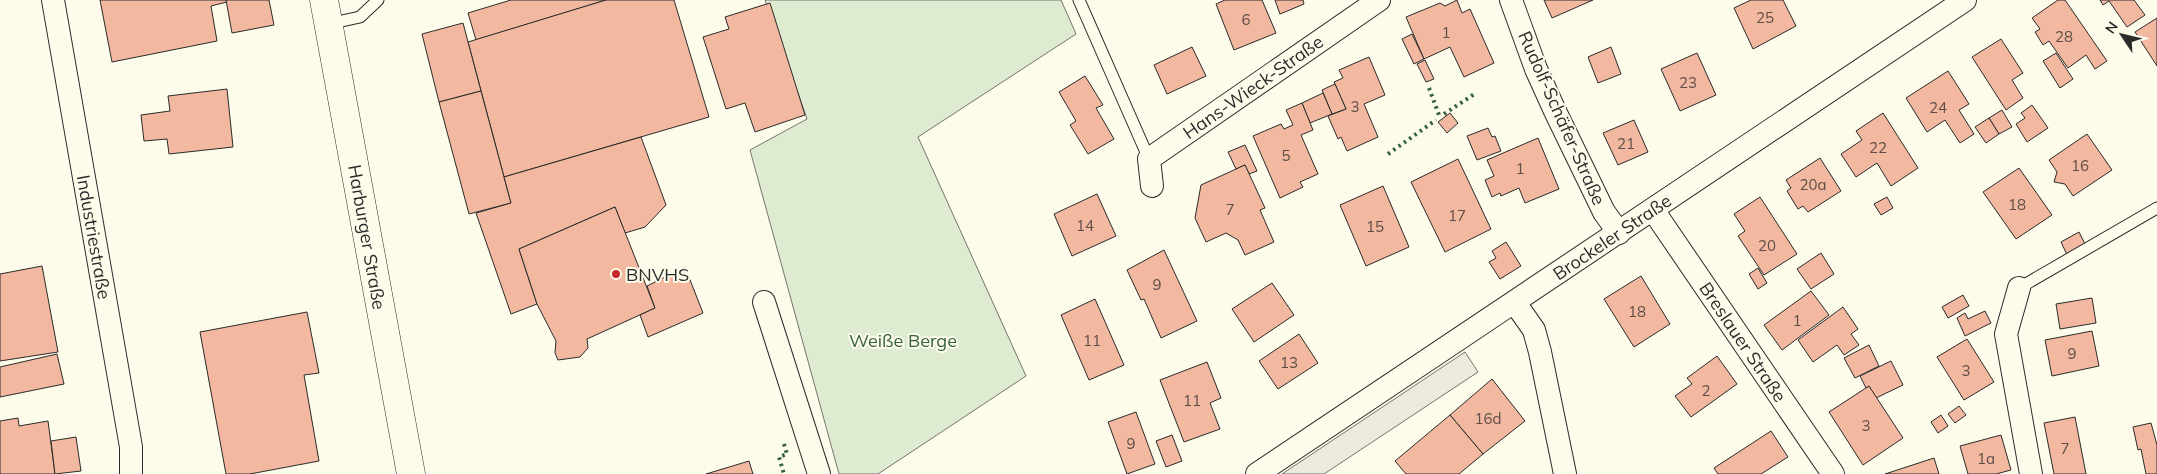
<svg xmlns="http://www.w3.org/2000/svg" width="2157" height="474" viewBox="0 0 2157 474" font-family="Mulish,sans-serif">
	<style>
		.green { fill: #deebd1; stroke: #74746e }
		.parking { fill: #eceadb; stroke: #74746e }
		.building { fill: #f2b8a0; stroke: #2b2b2b }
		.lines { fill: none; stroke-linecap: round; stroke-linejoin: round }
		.service-casing { stroke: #2b2b2b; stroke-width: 13 }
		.minor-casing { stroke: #2b2b2b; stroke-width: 24 }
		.primary-casing { stroke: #2b2b2b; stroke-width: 29 }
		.service { stroke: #fdfbea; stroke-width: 11 }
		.minor { stroke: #fdfbea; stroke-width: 22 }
		.primary { stroke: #fdfbea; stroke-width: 28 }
		.hedge { stroke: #34623c; stroke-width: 4; stroke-dasharray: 2.5 4; stroke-linecap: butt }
		.poi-dot { fill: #c62828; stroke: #fdfbea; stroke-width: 2 }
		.labels { text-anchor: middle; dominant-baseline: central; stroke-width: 4; stroke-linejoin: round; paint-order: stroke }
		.number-label { font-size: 15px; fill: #5d4e48 }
		.street-label { font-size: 18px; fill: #2b2b2b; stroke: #fdfbea }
		.poi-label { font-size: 18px; fill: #2b2b2b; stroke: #fdfbea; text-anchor: start }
		.park-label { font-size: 18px; fill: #34623c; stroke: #fdfbea }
	</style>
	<rect width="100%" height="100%" fill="#fdfbea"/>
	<path class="green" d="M765 0H1061L1076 34 918 137 1026 376 878 474H839L750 150 807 119Z"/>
	<path class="parking" d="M1465 352 1478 372 1324 474H1282Z"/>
	<g class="building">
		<path d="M100 0H226L227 2 211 6 217 41 112 62Z"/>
		<path d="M226 0H269L274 25 232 33Z"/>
		<path d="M511 0H606L476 40 468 13Z"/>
		<path d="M606 0H674L709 117 504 177 468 42Z"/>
		<path d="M1225 0H1262L1276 33 1234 50 1216 4Z"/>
		<path d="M1275 0H1303L1304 4 1280 14Z"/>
		<path d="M1457 0 1462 13 1470 9 1494 63 1464 77 1450 47 1424 59 1406 17 1440 3 1445 6Z"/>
		<path d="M1544 0H1593L1552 18Z"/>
		<path d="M1751 0H1783L1796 26 1753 49 1734 8Z"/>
		<path d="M2058 0H2065L2107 61 2095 69 2086 55 2068 68 2049 41 2043 45 2035 32 2040 29 2032 18Z"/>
		<path d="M2100 0H2134L2145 15 2127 27 2109 1 2103 5Z"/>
		<path d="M770 3 805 115 755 132 745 103 726 109 703 37 729 29 725 17Z"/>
		<path d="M2157 18V66L2135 32Z"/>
		<path d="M463 23 481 91 439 102 422 34Z"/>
		<path d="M1412 34 1424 59 1414 64 1402 39Z"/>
		<path d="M2001 39 2023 73 2012 80 2023 98 2006 110 1972 57Z"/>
		<path d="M1192 47 1206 76 1167 94 1154 65Z"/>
		<path d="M1611 47 1621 74 1598 83 1588 57Z"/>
		<path d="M1697 53 1716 95 1680 111 1661 69Z"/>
		<path d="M2056 53 2073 79 2060 88 2043 61Z"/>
		<path d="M1369 57 1385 95 1364 104 1378 137 1347 151 1341 137 1338 139 1328 116 1346 109 1334 82 1343 78 1339 70Z"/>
		<path d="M1425 60 1434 79 1426 82 1417 64Z"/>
		<path d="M1948 71 1969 104 1959 110 1974 134 1960 143 1945 120 1927 132 1906 98Z"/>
		<path d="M1085 76 1103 105 1096 108 1114 139 1088 154 1070 125 1076 121 1059 92Z"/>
		<path d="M1335 84 1346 109 1332 114 1322 90Z"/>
		<path d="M227 89 233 147 169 154 167 139 144 141 141 115 170 111 168 96Z"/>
		<path d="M481 91 511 203 469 214 439 102Z"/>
		<path d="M1323 93 1332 114 1310 123 1302 103Z"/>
		<path d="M1302 103 1313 130 1301 135 1318 174 1300 182 1303 187 1280 198 1253 136 1281 124 1284 129 1293 125 1286 110Z"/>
		<path d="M2032 105 2048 128 2027 142 2016 124 2025 118 2021 113Z"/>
		<path d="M2002 110 2012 127 1999 134 1989 118Z"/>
		<path d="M1450 113 1458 123 1447 133 1438 122Z"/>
		<path d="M1883 113 1918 168 1891 186 1877 163 1856 177 1841 154 1862 140 1856 131Z"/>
		<path d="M1989 118 1999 134 1986 143 1975 127Z"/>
		<path d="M1634 120 1648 152 1618 165 1603 133Z"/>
		<path d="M1488 128 1492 137 1495 136 1501 151 1477 160 1467 136Z"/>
		<path d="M2087 134 2112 170 2073 196 2065 184 2054 182 2057 172 2049 160Z"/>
		<path d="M641 137 666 205 645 227 625 233 615 207 519 249 537 304 511 314 476 213 511 203 504 177Z"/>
		<path d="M1538 138 1559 189 1525 203 1519 188 1501 196 1500 193 1492 197 1485 180 1494 176 1487 160Z"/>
		<path d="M1245 145 1257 171 1249 174 1245 165 1236 169 1228 152Z"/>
		<path d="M1820 158 1841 191 1808 212 1803 206 1798 209 1787 191 1791 188 1786 180Z"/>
		<path d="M1458 159 1491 229 1445 252 1411 182Z"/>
		<path d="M1245 165 1265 208 1260 210 1274 242 1245 255 1238 240 1226 233 1206 242 1195 218 1201 185Z"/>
		<path d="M2019 168 2052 215 2016 239 1983 192Z"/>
		<path d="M1383 186 1409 247 1366 266 1340 205Z"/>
		<path d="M1097 194 1116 236 1072 256 1054 214Z"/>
		<path d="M1760 197 1797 254 1764 275 1738 236 1745 231 1734 214Z"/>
		<path d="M1887 197 1893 208 1881 215 1874 204Z"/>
		<path d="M615 207 655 308 587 339 588 348 580 357 558 360 555 353 556 341 537 304 519 249Z"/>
		<path d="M2079 232 2087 248 2068 257 2061 242Z"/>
		<path d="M1506 242 1521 266 1500 279 1489 262 1496 258 1492 251Z"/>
		<path d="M1164 250 1197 321 1161 338 1144 299 1141 300 1127 270Z"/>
		<path d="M1821 253 1834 274 1811 289 1797 269Z"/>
		<path d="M42 266 58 352 0 361V274Z"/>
		<path d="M685 267 703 313 648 337 640 315 655 308 647 286Z"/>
		<path d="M1758 268 1767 283 1758 289 1749 274Z"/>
		<path d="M1641 276 1670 324 1634 347 1604 299Z"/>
		<path d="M1272 283 1294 315 1254 342 1232 309Z"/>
		<path d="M1811 291 1829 315 1782 350 1764 325Z"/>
		<path d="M1963 295 1969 306 1948 318 1942 307Z"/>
		<path d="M2092 298 2096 323 2060 329 2056 304Z"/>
		<path d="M1095 299 1124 365 1089 380 1061 315Z"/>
		<path d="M1843 307 1858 329 1851 334 1859 345 1844 355 1837 345 1813 362 1798 340Z"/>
		<path d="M1985 311 1991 323 1965 336 1957 318 1965 313 1968 319Z"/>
		<path d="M307 312 319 373 304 375 319 461 250 474H226L200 332Z"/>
		<path d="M2092 331 2099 366 2052 376 2045 340Z"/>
		<path d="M1299 334 1318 363 1278 389 1259 361Z"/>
		<path d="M1967 339 1994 382 1964 400 1937 357Z"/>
		<path d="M1869 345 1879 366 1855 378 1844 358Z"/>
		<path d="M57 354 64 384 0 397V367Z"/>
		<path d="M1717 356 1737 384 1691 417 1675 396 1692 384 1687 378Z"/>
		<path d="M1891 361 1903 385 1876 398 1869 386 1866 388 1860 376Z"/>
		<path d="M1207 362 1221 398 1210 403 1220 429 1184 442 1160 380Z"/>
		<path d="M1492 379 1525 421 1483 454 1450 415Z"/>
		<path d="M1869 386 1903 438 1863 465 1829 412Z"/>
		<path d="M1959 406 1966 415 1955 423 1948 414Z"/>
		<path d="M1136 412 1155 464 1127 474 1108 422Z"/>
		<path d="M1450 415 1483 454 1459 474H1406L1395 461Z"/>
		<path d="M1941 415 1948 426 1938 433 1931 422Z"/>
		<path d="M2075 417 2086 474H2054L2044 423Z"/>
		<path d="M18 418 19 426 48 421 55 474H0V421Z"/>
		<path d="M2151 423 2157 445V474H2146L2141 449 2138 450 2133 427Z"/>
		<path d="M1771 431 1788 457 1761 474H1718L1714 468Z"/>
		<path d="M1172 435 1182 461 1166 467 1156 441Z"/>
		<path d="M2001 435 2011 470 1996 474H1968L1960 446Z"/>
		<path d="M76 437 81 471 55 474 51 441Z"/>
		<path d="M1934 458 1939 474H1885Z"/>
		<path d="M749 461 753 474H706Z"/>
	</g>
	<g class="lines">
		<g class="service-casing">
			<g id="service">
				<path d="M1079 0 1149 159"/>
				<path d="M328 24 360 17 378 0"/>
				<path d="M2019 288 2157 208"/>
			</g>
		</g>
		<g class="minor-casing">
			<g id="minor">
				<path d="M53 0 131 447V474"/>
				<path d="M1511 0 1536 69 1555 111 1604 212 1619 233"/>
				<path d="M1152 186 1149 159 1379 0"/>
				<path d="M1653 210 1833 474"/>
				<path d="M2019 288 2006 334 2031 474"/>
				<path d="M764 302 819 474"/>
				<path d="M1515 303 1534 330 1540 352 1565 474"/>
				<path d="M1257 474 1965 0"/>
			</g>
		</g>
		<g class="primary-casing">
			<path id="primary" d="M324 0 411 474"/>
		</g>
		<use href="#service" class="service"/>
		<use href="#minor" class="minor"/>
		<use href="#primary" class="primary"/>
		<g class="hedge">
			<path d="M1429 88 1439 115"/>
			<path d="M1444 114 1476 93"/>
			<path d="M1388 154 1436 120"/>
			<path d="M784 444 787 454 779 457 784 474"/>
		</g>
	</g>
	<circle class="poi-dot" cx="616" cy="274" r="5"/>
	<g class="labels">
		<g class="number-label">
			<text x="1765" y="17">25</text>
			<text x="1246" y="19">6</text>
			<text x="1446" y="32">1</text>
			<text x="2064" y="36">28</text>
			<text x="1688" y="82">23</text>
			<text x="1355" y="106">3</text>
			<text x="1938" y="107">24</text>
			<text x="1626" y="143">21</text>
			<text x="1878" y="147">22</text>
			<text x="1286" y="155">5</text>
			<text x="2080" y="165">16</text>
			<text x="1520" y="168">1</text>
			<text x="1813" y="184">20a</text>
			<text x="2017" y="204">18</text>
			<text x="1230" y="209">7</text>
			<text x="1457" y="215">17</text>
			<text x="1085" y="225">14</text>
			<text x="1375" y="226">15</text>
			<text x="1767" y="245">20</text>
			<text x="1157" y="284">9</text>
			<text x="1637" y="311">18</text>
			<text x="1797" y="320">1</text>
			<text x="1092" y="340">11</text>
			<text x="2072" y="353">9</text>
			<text x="1289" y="362">13</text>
			<text x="1966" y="370">3</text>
			<text x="1706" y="390">2</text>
			<text x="1192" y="400">11</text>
			<text x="1488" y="418">16d</text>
			<text x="1866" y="425">3</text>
			<text x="1131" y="443">9</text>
			<text x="2065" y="448">7</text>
			<text x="1986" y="458">1a</text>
		</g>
		<g class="street-label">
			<text transform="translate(1253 87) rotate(-35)">Hans-Wieck-Straße</text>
			<text transform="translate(1562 118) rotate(66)">Rudolf-Schäfer-Straße</text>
			<text transform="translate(94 237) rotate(80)">Industriestraße</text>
			<text transform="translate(367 237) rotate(80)">Harburger Straße</text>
			<text transform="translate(1612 237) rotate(-34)">Brockeler Straße</text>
			<text transform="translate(1743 342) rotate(56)">Breslauer Straße</text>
		</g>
		<g class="poi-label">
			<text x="626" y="274">BNVHS</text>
		</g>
		<g class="park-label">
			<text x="903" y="340">Weiße Berge</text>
		</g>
	</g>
	<g transform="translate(2122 35) rotate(305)" stroke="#fdfbea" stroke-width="4" paint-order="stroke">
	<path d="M0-4L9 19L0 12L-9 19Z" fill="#2b2b2b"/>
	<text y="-8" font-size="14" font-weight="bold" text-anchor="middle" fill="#2b2b2b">N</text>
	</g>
</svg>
